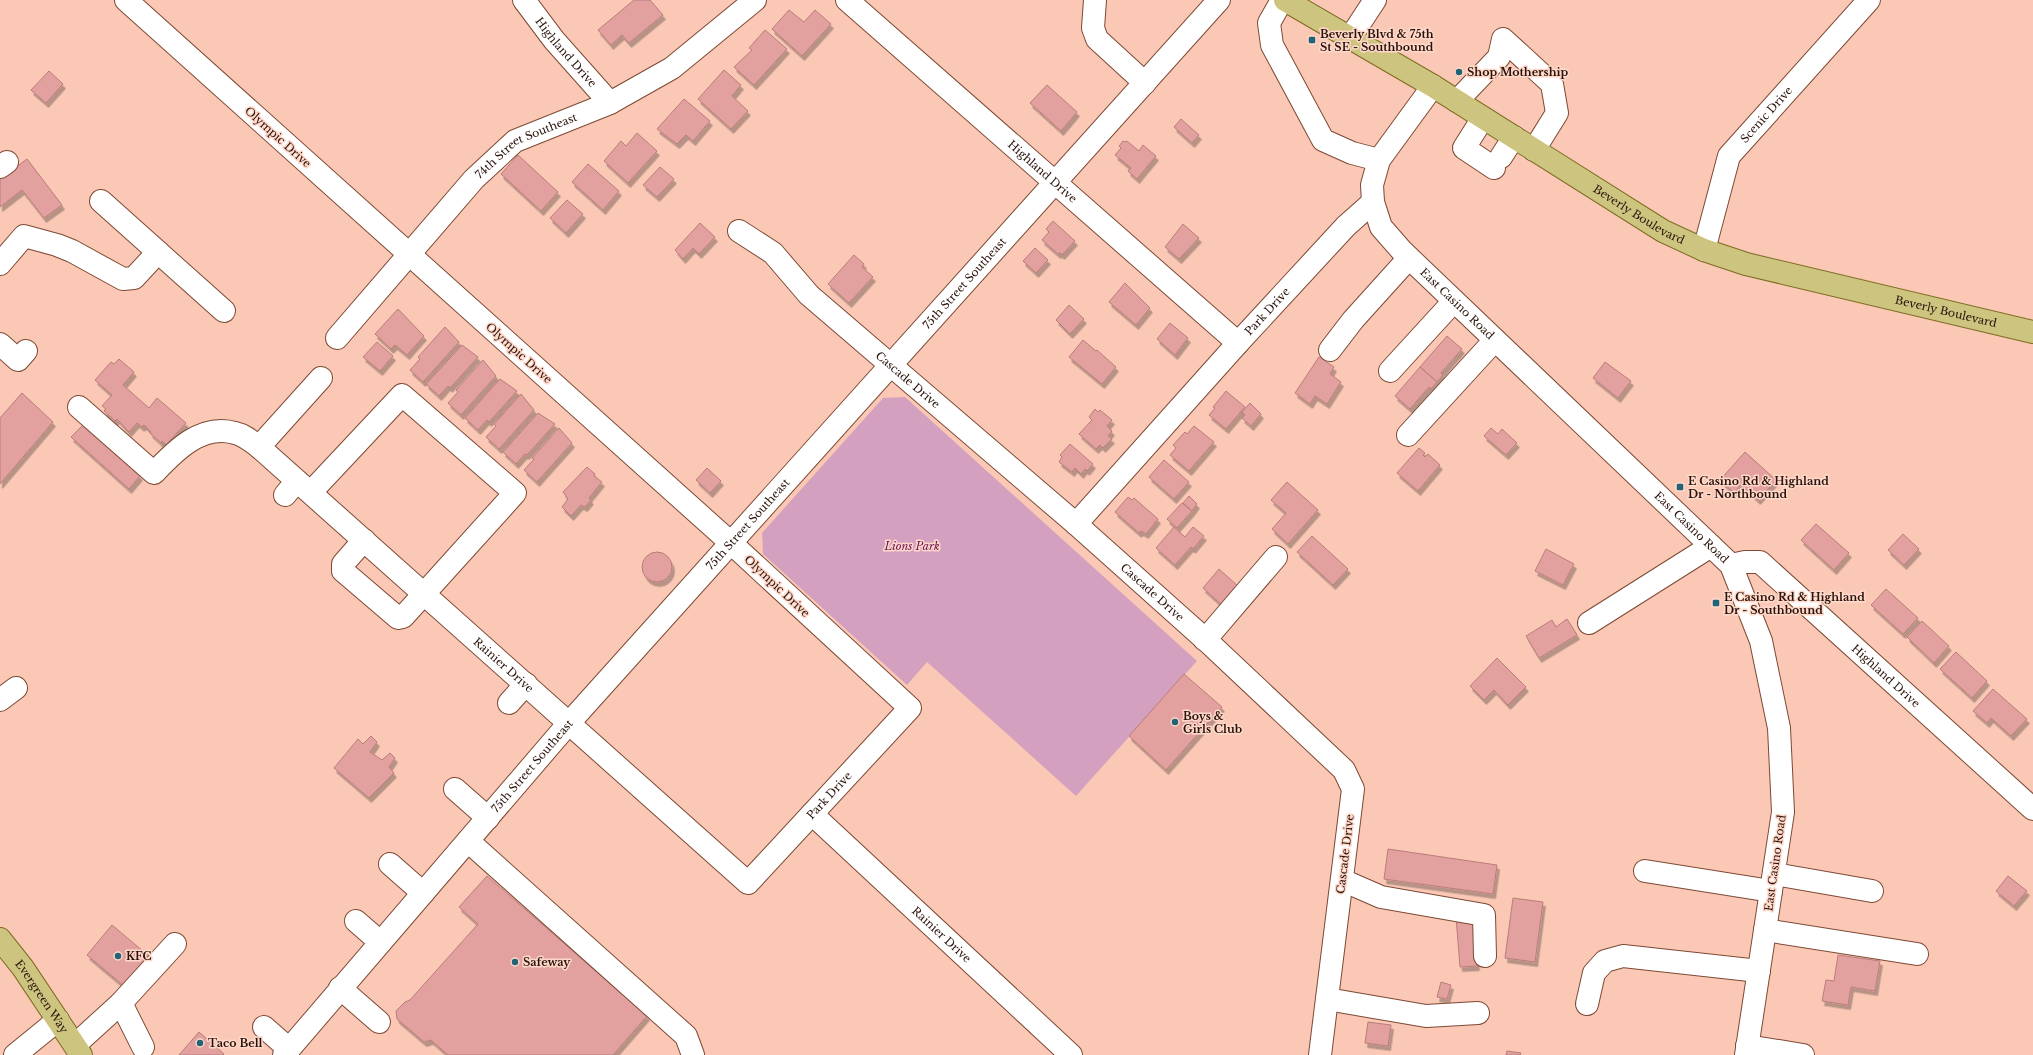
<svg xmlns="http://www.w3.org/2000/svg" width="2033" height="1055" viewBox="0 0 2033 1055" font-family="'Libre Baskerville',serif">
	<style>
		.green { fill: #d3a1bf }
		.building { fill: #e2a19e; stroke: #ba7c7a; filter: url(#shadow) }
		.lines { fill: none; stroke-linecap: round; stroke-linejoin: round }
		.minor-casing { stroke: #7d4934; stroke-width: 24 }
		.major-casing { stroke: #7e6c20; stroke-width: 24 }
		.minor { stroke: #fff; stroke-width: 22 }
		.major { stroke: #cdc480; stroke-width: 22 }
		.poi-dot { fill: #216377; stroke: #ffd8ca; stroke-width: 1.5 }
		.labels { text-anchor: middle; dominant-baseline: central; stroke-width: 3; stroke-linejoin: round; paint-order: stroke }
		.poi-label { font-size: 11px; font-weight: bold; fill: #281209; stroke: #ffd8ca; text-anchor: start }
		.street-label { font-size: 11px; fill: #281209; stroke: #ffd8ca }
		.park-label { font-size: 11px; font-style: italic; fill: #6a1252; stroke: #ffd8ca }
	</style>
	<defs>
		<filter id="shadow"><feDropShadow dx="2.5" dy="4.5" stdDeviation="0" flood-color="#0004"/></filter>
	</defs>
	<rect width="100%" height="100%" fill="#fac8b5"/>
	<path class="green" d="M905 397 1197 661 1076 796 927 662 907 685 763 554 762 533 883 398Z"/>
	<g class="building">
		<path d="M634 0H650L663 15 629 43 622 35 611 45 598 30Z"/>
		<path d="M789 10 804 22 815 10 831 24 802 56 772 29Z"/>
		<path d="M765 30 787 49 754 85 734 67 752 50 749 48Z"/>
		<path d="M724 70 741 85 732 96 748 111 731 129 698 99Z"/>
		<path d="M49 71 63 84 46 103 31 90Z"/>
		<path d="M1047 85 1077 112 1061 131 1030 103Z"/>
		<path d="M684 99 710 121 693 141 686 135 677 144 657 129Z"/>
		<path d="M1181 119 1199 135 1192 143 1174 127Z"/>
		<path d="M637 133 657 151 628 183 604 161 621 141 626 146Z"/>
		<path d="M1123 141 1125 142 1127 141 1139 151 1143 145 1156 156 1137 179 1128 171 1131 168 1115 155 1121 148 1119 146Z"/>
		<path d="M518 155 558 192 541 211 501 174Z"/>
		<path d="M27 159 62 205 44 218 22 190 0 207V179Z"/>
		<path d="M588 164 619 191 603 210 572 182Z"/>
		<path d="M660 167 674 179 657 197 643 185Z"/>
		<path d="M567 200 583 214 566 233 550 218Z"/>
		<path d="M1053 221 1075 241 1062 255 1060 253 1058 254 1042 240 1049 232 1046 229Z"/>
		<path d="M700 223 715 237 699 254 693 248 683 259 675 250Z"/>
		<path d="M1183 224 1199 238 1179 259 1165 247Z"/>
		<path d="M1035 248 1048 260 1036 273 1023 261Z"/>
		<path d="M854 255 864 264 862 267 873 277 849 303 828 284Z"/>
		<path d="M1125 283 1150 308 1136 325 1109 302Z"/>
		<path d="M1069 305 1084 319 1070 334 1056 320Z"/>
		<path d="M398 309 424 336 407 355 395 345 391 349 375 334Z"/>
		<path d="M1170 323 1188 338 1175 355 1157 339Z"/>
		<path d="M445 327 459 342 423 382 410 370 420 359 418 357Z"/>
		<path d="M1447 336 1462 349 1441 373 1443 375 1437 382 1420 367Z"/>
		<path d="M1083 340 1096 351 1097 350 1116 367 1102 384 1069 357Z"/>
		<path d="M377 342 393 356 380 371 363 357Z"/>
		<path d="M462 345 478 357 450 388 448 386 439 396 426 384Z"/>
		<path d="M1319 357 1334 367 1330 374 1341 382 1327 404 1315 396 1310 404 1295 393Z"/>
		<path d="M119 359 134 372 123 385 149 408 157 398 186 423 166 445 162 441 161 443 150 433 151 432 144 425 142 427 137 423 129 432 117 419 115 421 104 411 106 409 102 406 112 395 95 380 111 362 114 364Z"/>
		<path d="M483 360 496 376 461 415 448 403 458 392 456 390Z"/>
		<path d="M1605 362 1631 381 1618 398 1593 378Z"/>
		<path d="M1420 367 1437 382 1431 389 1429 387 1410 409 1395 396Z"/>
		<path d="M500 379 517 391 489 422 487 420 478 430 465 418Z"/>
		<path d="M1226 391 1245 407 1226 429 1209 415 1215 408 1213 407Z"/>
		<path d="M22 393 53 422 0 484V418Z"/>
		<path d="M521 394 534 410 499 449 486 437 496 426 494 424Z"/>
		<path d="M1250 403 1261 414 1251 426 1242 418 1245 415 1242 412Z"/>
		<path d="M1095 409 1098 412 1100 410 1112 420 1107 426 1112 431 1108 436 1112 439 1103 448 1100 445 1096 449 1079 434 1092 420 1089 417Z"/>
		<path d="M538 413 555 424 527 455 525 454 516 464 503 452Z"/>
		<path d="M83 425 140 476 129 489 71 437Z"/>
		<path d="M1194 426 1214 442 1189 471 1170 455 1176 448 1173 445 1185 432 1187 434Z"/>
		<path d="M559 428 572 443 537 482 524 470 534 459 532 458Z"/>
		<path d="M1491 428 1498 434 1502 429 1517 443 1506 455 1484 436Z"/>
		<path d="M1070 444 1093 464 1087 471 1085 469 1081 474 1075 468 1072 472 1059 462 1062 457 1060 455Z"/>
		<path d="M1419 448 1425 453 1423 455 1425 457 1428 454 1440 465 1418 491 1397 473Z"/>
		<path d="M1745 452 1776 480 1758 500 1741 485 1734 493 1720 480Z"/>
		<path d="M1164 460 1189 482 1174 499 1149 477Z"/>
		<path d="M587 467 595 474 594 476 602 482 589 498 591 500 585 507 581 505 571 516 562 507 568 499 563 492Z"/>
		<path d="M707 468 721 481 710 493 696 480Z"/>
		<path d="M1287 482 1318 510 1288 544 1272 529 1286 513 1271 500Z"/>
		<path d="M1189 496 1197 504 1192 511 1183 503Z"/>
		<path d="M1128 497 1132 500 1134 498 1158 519 1146 534 1141 531 1139 533 1115 512Z"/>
		<path d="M1182 503 1192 511 1177 528 1167 519Z"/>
		<path d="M1816 524 1849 553 1834 570 1801 540Z"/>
		<path d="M1174 527 1185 537 1193 527 1204 536 1193 549 1191 547 1175 565 1156 548Z"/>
		<path d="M1903 534 1919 549 1904 565 1888 550Z"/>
		<path d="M1312 536 1348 569 1333 585 1297 552Z"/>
		<path d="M1546 549 1574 564 1563 585 1535 571Z"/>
		<circle cx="657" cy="567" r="15"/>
		<path d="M1219 569 1239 587 1223 606 1203 588Z"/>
		<path d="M1886 589 1918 618 1903 634 1871 605Z"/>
		<path d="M1567 619 1577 635 1539 658 1526 636 1552 620 1556 627Z"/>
		<path d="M1922 621 1949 646 1934 663 1907 637Z"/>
		<path d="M1956 652 1987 681 1972 698 1940 669Z"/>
		<path d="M1497 658 1526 687 1508 705 1494 690 1484 700 1470 686Z"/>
		<path d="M1184 674 1222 707 1166 770 1129 736Z"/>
		<path d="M1993 689 2027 719 2011 736 1991 718 1987 723 1973 711Z"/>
		<path d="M371 736 377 742 370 752 382 760 390 753 395 758 389 767 394 773 369 798 334 768 358 739 363 744Z"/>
		<path d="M1388 849 1497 865 1493 894 1384 879Z"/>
		<path d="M487 876 647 1016 613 1055H448L431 1040 424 1042 397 1019 396 1011 405 1002 410 1000 478 924 459 907Z"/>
		<path d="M2008 876 2027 891 2014 906 1996 891Z"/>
		<path d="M1513 898 1543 902 1535 962 1505 958Z"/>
		<path d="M1473 916 1477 966 1460 967 1456 917Z"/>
		<path d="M112 925 150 957 125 987 87 955Z"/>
		<path d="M1838 955 1880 961 1875 991 1851 987 1848 1005 1822 1001 1826 980 1834 981Z"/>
		<path d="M1441 982 1451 985 1447 999 1437 997Z"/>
		<path d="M1368 1022 1391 1025 1388 1046 1365 1043Z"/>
		<path d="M199 1032 224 1054 223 1055H179Z"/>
		<path d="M1507 1051 1521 1053 1520 1055H1506Z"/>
	</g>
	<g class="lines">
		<g class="minor-casing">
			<g id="minor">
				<path id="s1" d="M524 0 554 40 610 103"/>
				<path id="s2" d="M847 0 1238 343"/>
				<path d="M1095 0 1093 28 1097 39 1145 83"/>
				<path d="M1282 0 1269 23 1272 45 1323 140 1352 153 1379 160"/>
				<path d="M1350 38 1375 0"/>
				<path id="s3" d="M1433 86 1379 160 1372 185 1373 202 1381 227 1402 251 1731 565 1761 641 1779 728 1783 812 1746 1055"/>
				<path d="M1457 101 1499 57 1503 39 1552 84 1557 113 1534 150"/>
				<path d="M1483 118 1464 148 1494 168"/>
				<path d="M1501 157 1514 137"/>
				<path d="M0 167 7 162"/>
				<path d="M101 201 158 252"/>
				<path id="s4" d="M739 231 773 253 809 295 1076 524 1207 641 1344 770 1353 789 1320 1055"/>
				<path id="s5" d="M1704 250 1729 156 1869 0"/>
				<path d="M0 264 24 236 57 245 72 251 123 279 134 278 158 252 224 311"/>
				<path id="s6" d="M337 338 474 179 515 141 610 103 672 68 755 0"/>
				<path d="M0 344 18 360 26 351"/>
				<path d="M1330 350 1353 320 1409 258"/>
				<path d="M1390 371 1454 301"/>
				<path id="s7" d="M79 407 154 473C174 452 201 423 235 433 244 435 251 441 259 447L748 883 910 708 731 543 126 0"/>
				<path d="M1408 435 1495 340"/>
				<path d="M259 447 321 378"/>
				<path d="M311 492 402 395 515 493 403 617 398 618 343 571V564L364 540"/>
				<path d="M285 495 297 481"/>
				<path id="s8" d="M1076 524 1238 343 1346 226 1373 202"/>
				<path id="s9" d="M1731 565 1745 562H1760L2033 809"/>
				<path d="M1589 623 1711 546"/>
				<path d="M1205 640 1276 557"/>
				<path d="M0 700 16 688"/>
				<path d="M509 703 526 684"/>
				<path d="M455 789 488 818"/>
				<path id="s10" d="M812 814 1071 1055"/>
				<path d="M468 841 686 1036 693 1055"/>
				<path d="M390 864 423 893"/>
				<path d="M1645 871 1771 891"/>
				<path d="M1774 874 1872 891"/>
				<path d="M1342 880 1381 897 1484 915 1485 956"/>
				<path d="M356 921 380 942"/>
				<path d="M1765 930 1917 954"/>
				<path d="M340 988 379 1022"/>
				<path d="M1327 999 1426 1016 1478 1013"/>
				<path d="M121 1003 175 944"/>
				<path d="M1587 1004 1594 973 1605 961 1623 956 1759 971"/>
				<path d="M264 1027 289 1049"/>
				<path d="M75 1045 121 1003 143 1047"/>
				<path d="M1747 1046 1803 1055"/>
				<path d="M15 1055 58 1020"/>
				<path id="s11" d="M284 1055 569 723 1219 0"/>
			</g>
		</g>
		<g class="major-casing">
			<g id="major">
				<path id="s12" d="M1285 0 1433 86 1663 231 1704 250 1746 264 2033 332"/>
				<path id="s13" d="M0 939 23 968 81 1055"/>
			</g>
		</g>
		<use href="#minor" class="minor"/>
		<use href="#major" class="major"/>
	</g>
	<g class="poi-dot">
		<rect x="1308" y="36" width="8" height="8" rx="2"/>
		<circle cx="1459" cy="72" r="4"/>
		<rect x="1676" y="483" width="8" height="8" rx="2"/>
		<rect x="1712" y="599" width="8" height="8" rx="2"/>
		<circle cx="1175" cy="722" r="4"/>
		<circle cx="118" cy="956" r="4"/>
		<circle cx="515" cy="962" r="4"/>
		<circle cx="200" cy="1043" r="4"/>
	</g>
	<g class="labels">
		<g class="poi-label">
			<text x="1320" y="34">Beverly Blvd &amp; 75th<tspan x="1320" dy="13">St SE - Southbound</tspan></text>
			<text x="1467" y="72">Shop Mothership</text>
			<text x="1688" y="481">E Casino Rd &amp; Highland<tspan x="1688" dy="13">Dr - Northbound</tspan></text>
			<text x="1724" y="597">E Casino Rd &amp; Highland<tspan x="1724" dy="13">Dr - Southbound</tspan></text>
			<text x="1183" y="716">Boys &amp;<tspan x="1183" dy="13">Girls Club</tspan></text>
			<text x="126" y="956">KFC</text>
			<text x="523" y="962">Safeway</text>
			<text x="208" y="1043">Taco Bell</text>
		</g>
		<g class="street-label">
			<text stroke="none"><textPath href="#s1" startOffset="67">Highland Drive</textPath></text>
			<text stroke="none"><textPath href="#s5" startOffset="153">Scenic Drive</textPath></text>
			<text transform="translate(278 137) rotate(42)">Olympic Drive</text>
			<text stroke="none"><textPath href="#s6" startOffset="273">74th Street Southeast</textPath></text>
			<text stroke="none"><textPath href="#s2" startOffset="260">Highland Drive</textPath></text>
			<text stroke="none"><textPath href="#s12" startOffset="414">Beverly Boulevard</textPath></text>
			<text stroke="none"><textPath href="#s11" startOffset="1029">75th Street Southeast</textPath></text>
			<text stroke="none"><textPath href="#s3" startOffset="269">East Casino Road</textPath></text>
			<text stroke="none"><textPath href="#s8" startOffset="286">Park Drive</textPath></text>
			<text stroke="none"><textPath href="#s12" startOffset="738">Beverly Boulevard</textPath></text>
			<text transform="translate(519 353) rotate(42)">Olympic Drive</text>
			<text stroke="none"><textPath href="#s4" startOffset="226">Cascade Drive</textPath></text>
			<text stroke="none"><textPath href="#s11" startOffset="705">75th Street Southeast</textPath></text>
			<text stroke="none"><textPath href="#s3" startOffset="593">East Casino Road</textPath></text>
			<text transform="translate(777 586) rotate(43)">Olympic Drive</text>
			<text stroke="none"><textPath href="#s4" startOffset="550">Cascade Drive</textPath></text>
			<text stroke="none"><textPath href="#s7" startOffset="551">Rainier Drive</textPath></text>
			<text stroke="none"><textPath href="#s9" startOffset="199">Highland Drive</textPath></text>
			<text stroke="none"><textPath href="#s11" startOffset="381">75th Street Southeast</textPath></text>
			<text stroke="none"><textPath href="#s7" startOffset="998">Park Drive</textPath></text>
			<text transform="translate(1345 854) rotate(-83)">Cascade Drive</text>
			<text transform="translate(1775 863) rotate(-82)">East Casino Road</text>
			<text stroke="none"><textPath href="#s10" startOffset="177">Rainier Drive</textPath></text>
			<text stroke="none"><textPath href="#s13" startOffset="71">Evergreen Way</textPath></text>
		</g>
		<g class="park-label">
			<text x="912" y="546">Lions Park</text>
		</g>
	</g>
</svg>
